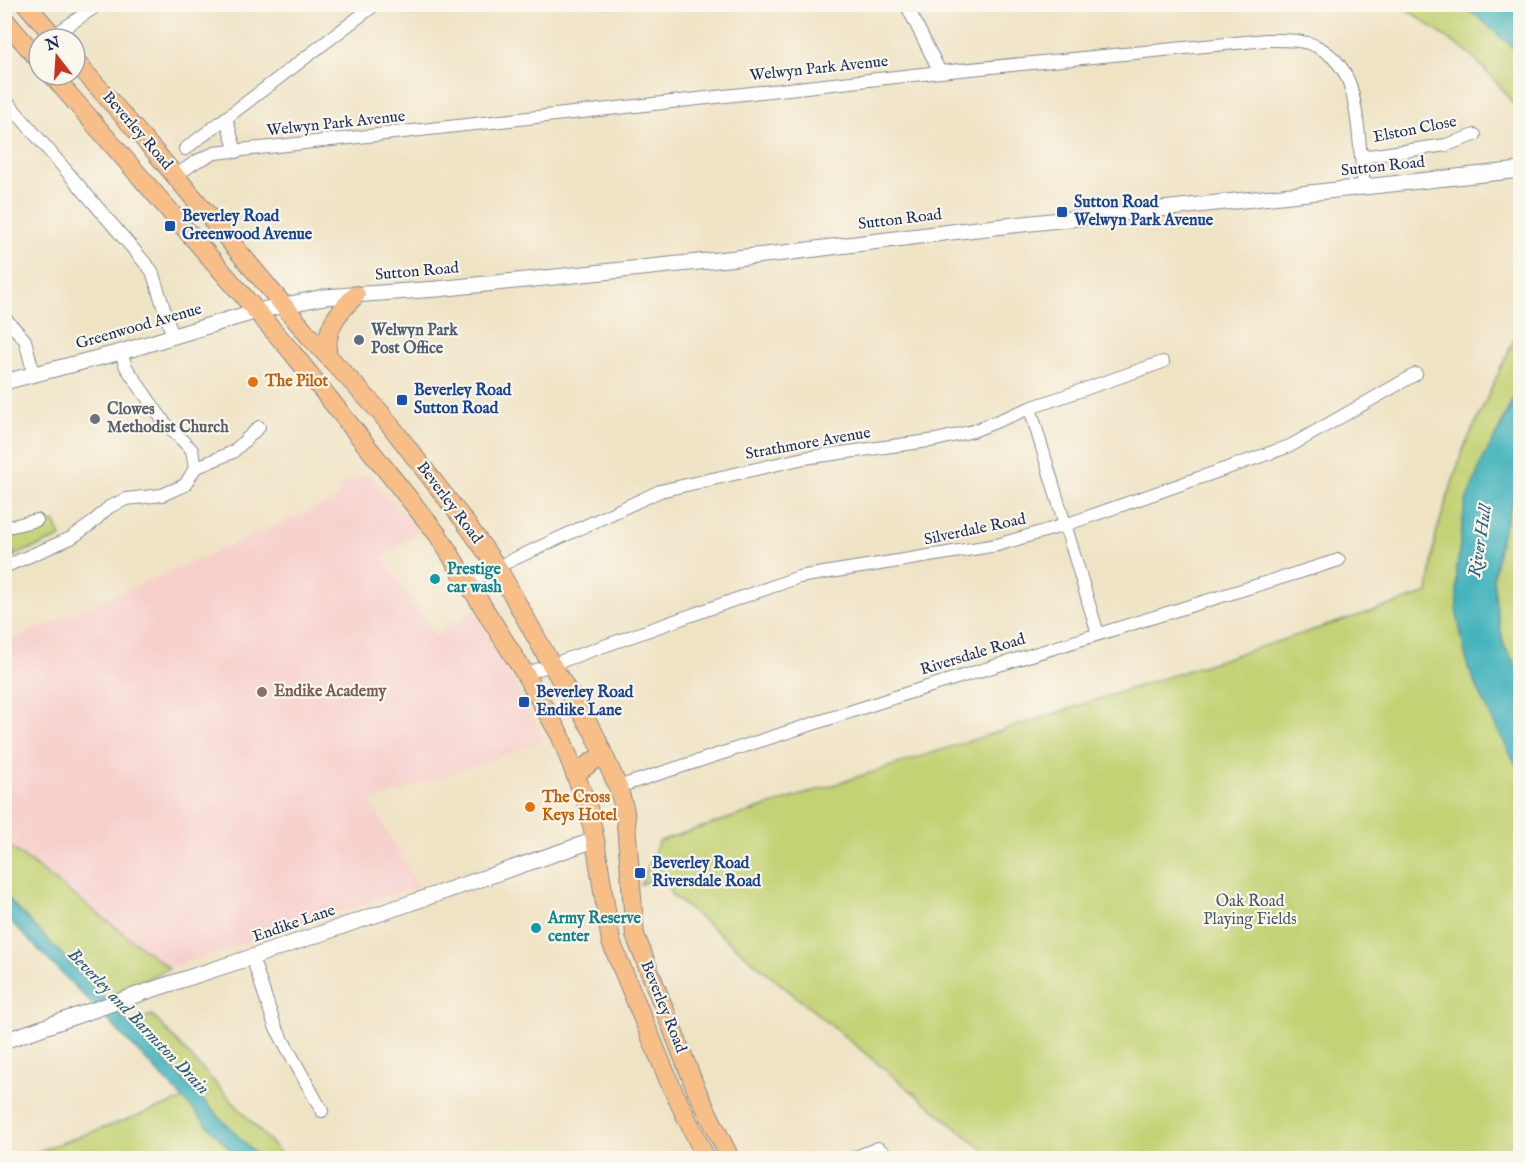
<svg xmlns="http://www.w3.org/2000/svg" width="1525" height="1163" viewBox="0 0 1525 1163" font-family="'IM FELL English',serif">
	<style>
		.built { fill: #f7d0cd }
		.green { fill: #c3d274; stroke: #6f8069; stroke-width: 1.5 }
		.water { fill: #44b4bd; stroke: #30728e; stroke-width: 1.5 }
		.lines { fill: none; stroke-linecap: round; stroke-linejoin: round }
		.minor-casing { stroke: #858991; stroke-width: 14 }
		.tertiary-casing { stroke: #858991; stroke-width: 17 }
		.primary-casing { stroke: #858991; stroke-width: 20 }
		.minor { stroke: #fff; stroke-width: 12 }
		.tertiary { stroke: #fff; stroke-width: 15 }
		.primary { stroke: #f7be88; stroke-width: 18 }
		.transit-dot { fill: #1a4fb4; stroke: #fbf7ec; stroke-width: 2 }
		.service-dot { fill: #5c6f8a; stroke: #fbf7ec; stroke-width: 2 }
		.food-dot { fill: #e8710a; stroke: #fbf7ec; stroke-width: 2 }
		.worship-dot { fill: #6b7280; stroke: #fbf7ec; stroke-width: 2 }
		.culture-dot { fill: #0f9aa8; stroke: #fbf7ec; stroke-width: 2 }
		.education-dot { fill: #8d6e63; stroke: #fbf7ec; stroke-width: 2 }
		.labels { text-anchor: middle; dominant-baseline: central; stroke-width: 4.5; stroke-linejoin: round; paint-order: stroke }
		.street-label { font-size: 16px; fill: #1b2f5e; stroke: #fbf7ec }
		.transit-label { font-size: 16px; font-weight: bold; fill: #164399; stroke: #fbf7ec; text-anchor: start }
		.service-label { font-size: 16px; font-weight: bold; fill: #4e5e75; stroke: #fbf7ec; text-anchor: start }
		.food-label { font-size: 16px; font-weight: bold; fill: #c56008; stroke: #fbf7ec; text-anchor: start }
		.worship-label { font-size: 16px; font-weight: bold; fill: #5b616d; stroke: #fbf7ec; text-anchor: start }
		.culture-label { font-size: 16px; font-weight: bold; fill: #0d838f; stroke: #fbf7ec; text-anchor: start }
		.education-label { font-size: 16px; font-weight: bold; fill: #785e54; stroke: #fbf7ec; text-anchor: start }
		.park-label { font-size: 16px; fill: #455864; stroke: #fbf7ec }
		.water-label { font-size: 18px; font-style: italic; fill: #295e7f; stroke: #fbf7ec }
	</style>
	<rect width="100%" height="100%" fill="#fbf7ec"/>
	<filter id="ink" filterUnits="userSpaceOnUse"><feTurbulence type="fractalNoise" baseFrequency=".0167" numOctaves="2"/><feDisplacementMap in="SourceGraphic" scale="12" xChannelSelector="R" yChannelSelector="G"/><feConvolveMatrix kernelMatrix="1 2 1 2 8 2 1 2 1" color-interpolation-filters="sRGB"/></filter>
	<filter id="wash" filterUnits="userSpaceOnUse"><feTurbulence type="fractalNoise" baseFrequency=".008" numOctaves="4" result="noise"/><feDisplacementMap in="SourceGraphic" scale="24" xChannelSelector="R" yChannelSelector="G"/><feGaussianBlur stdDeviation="1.35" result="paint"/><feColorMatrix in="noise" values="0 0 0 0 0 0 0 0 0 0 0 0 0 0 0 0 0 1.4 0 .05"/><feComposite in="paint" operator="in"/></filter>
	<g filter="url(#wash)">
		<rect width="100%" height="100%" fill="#efe3c4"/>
		<path class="built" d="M370 474 419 532 383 558 435 635 475 609 545 741 371 802 418 886 169 968 5 842 4 643 335 500 343 484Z"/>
		<g class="green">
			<path d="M1401 5H1460L1482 20 1520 54V114L1505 92 1472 56Z"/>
			<path d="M1520 298V382L1465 504 1457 568V614L1468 667 1493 721 1520 772V1158H993L672 895 663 877 641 884 659 841 1428 593 1436 534 1462 452 1517 333Z"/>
			<path d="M1520 478V672L1504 646 1497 612 1493 579 1501 537Z"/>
			<path d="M55 522 61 537 13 556 8 542 9 534 13 532Z"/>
			<path d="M4 842 169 968 125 990 104 998 5 895Z"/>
			<path d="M152 1015 285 1158H259L129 1024Z"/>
			<path d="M184 1099 238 1158H19Z"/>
		</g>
		<g class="water">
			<path d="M1460 5H1520V54L1482 20Z"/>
			<path d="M1520 382V478L1501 537 1493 579 1497 612 1504 646 1520 672V772L1493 721 1468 667 1457 614V568L1465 504 1483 459 1504 421Z"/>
			<path d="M4 895 259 1158H238C162 1075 84 995 5 916Z"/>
		</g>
	</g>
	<g filter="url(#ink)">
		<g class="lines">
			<g class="minor-casing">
				<g id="minor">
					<path d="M906 4 940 72"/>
					<path d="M53 36 99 4"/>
					<path d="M4 98 152 271 173 337"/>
					<path d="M185 149 226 118"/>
					<path d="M236 152 226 118 376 4"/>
					<path d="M1361 157 1446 145 1475 135"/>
					<path d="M175 176 197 161 215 153 940 72 1266 40C1282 40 1301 39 1316 46 1350 63 1354 94 1358 127 1360 147 1362 167 1364 187"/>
					<path d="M4 317 25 340 34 375"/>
					<path d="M1030 408 1098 634"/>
					<path d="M195 468 233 452 259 427"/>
					<path d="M4 528 37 520"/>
					<path d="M4 549 5 550"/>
					<path d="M4 567 71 538 91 524 109 507 126 499 162 495 185 485 195 468 192 450 164 422 126 367 121 352"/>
					<path d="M468 583 497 567 660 491 804 458 936 440 973 431 1030 408 1163 362"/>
					<path d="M525 674 799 577 997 545 1065 525 1290 446 1416 374"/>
					<path d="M618 787 908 693 1339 560"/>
					<path d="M252 957 275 1026 322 1111"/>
					<path d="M853 1158 878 1148 891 1158"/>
				</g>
			</g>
			<g class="tertiary-casing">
				<g id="tertiary">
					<path d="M4 382 121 352 257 311 324 297 437 289 622 270 784 253 959 231 1520 170"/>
					<path d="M4 1041 148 991 252 957 595 840"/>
				</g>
			</g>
			<g class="primary-casing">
				<g id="primary">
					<path d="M26 4 56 39"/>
					<path d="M4 19 39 60"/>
					<path d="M75 61 156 153 310 337 380 412 465 522 497 567 551 664 594 733 618 787 625 811 635 935 696 1089 730 1158"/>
					<path d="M52 75 291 351 438 535 525 674 561 737 575 774 588 807 595 840 611 942 671 1086 706 1158"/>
					<path d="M327 355C326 326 336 315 356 295"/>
					<path d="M575 774 603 754"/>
				</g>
			</g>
			<use href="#minor" class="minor"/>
			<use href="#tertiary" class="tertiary"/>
			<use href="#primary" class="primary"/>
		</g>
	</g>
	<g class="transit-dot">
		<rect x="1056" y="206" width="12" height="12" rx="3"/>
		<rect x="164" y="220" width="12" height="12" rx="3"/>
		<rect x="396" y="394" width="12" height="12" rx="3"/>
		<rect x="518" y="696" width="12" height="12" rx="3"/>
		<rect x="634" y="867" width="12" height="12" rx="3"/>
	</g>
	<circle class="service-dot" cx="359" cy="340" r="6"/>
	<g class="food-dot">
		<circle cx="253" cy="382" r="6"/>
		<circle cx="530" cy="807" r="6"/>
	</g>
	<circle class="worship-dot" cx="95" cy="419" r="6"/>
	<g class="culture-dot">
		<circle cx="435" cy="579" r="6"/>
		<circle cx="536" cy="928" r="6"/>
	</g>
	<circle class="education-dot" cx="262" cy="692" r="6"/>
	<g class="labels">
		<g class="street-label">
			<text transform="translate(819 69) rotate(-6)">Welwyn Park Avenue</text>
			<text transform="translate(336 124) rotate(-6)">Welwyn Park Avenue</text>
			<text transform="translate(1415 130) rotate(-11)">Elston Close</text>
			<text transform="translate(137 131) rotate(49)">Beverley Road</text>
			<text transform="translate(1383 167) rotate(-6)">Sutton Road</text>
			<text transform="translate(900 220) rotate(-7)">Sutton Road</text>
			<text transform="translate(417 272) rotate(-5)">Sutton Road</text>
			<text transform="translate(139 327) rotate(-16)">Greenwood Avenue</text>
			<text transform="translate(808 444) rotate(-10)">Strathmore Avenue</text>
			<text transform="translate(449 503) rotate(53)">Beverley Road</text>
			<text transform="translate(975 530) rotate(-12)">Silverdale Road</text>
			<text transform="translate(973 655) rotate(-17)">Riversdale Road</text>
			<text transform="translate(294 924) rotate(-19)">Endike Lane</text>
			<text transform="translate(663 1007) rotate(68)">Beverley Road</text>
		</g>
		<g class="transit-label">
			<text x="1074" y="203">Sutton Road<tspan x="1074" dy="18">Welwyn Park Avenue</tspan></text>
			<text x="182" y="217">Beverley Road<tspan x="182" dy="18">Greenwood Avenue</tspan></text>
			<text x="414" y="391">Beverley Road<tspan x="414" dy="18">Sutton Road</tspan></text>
			<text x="536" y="693">Beverley Road<tspan x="536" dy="18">Endike Lane</tspan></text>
			<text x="652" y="864">Beverley Road<tspan x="652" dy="18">Riversdale Road</tspan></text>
		</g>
		<g class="service-label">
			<text x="371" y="331">Welwyn Park<tspan x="371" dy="18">Post Office</tspan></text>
		</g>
		<g class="food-label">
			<text x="265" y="382">The Pilot</text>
			<text x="542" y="798">The Cross<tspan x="542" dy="18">Keys Hotel</tspan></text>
		</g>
		<g class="worship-label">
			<text x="107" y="410">Clowes<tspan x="107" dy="18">Methodist Church</tspan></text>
		</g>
		<g class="culture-label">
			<text x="447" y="570">Prestige<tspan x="447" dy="18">car wash</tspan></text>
			<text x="548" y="919">Army Reserve<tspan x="548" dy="18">center</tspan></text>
		</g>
		<g class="education-label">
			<text x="274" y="692">Endike Academy</text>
		</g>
		<g class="park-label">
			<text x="1250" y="902">Oak Road<tspan x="1250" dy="18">Playing Fields</tspan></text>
		</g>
		<g class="water-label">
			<text transform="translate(1481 541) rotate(-81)">River Hull</text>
			<text transform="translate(138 1022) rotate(46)">Beverley and Barmston Drain</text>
		</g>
	</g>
	<rect width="1525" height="1163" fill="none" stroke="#fbf7ec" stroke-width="24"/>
	<g transform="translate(57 57) rotate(343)"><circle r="28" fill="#fbf7ec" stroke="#a1a7b3" stroke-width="1.5"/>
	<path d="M0-4.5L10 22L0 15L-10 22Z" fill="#c8321e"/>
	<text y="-9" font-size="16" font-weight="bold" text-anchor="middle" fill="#1b2f5e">N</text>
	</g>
</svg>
